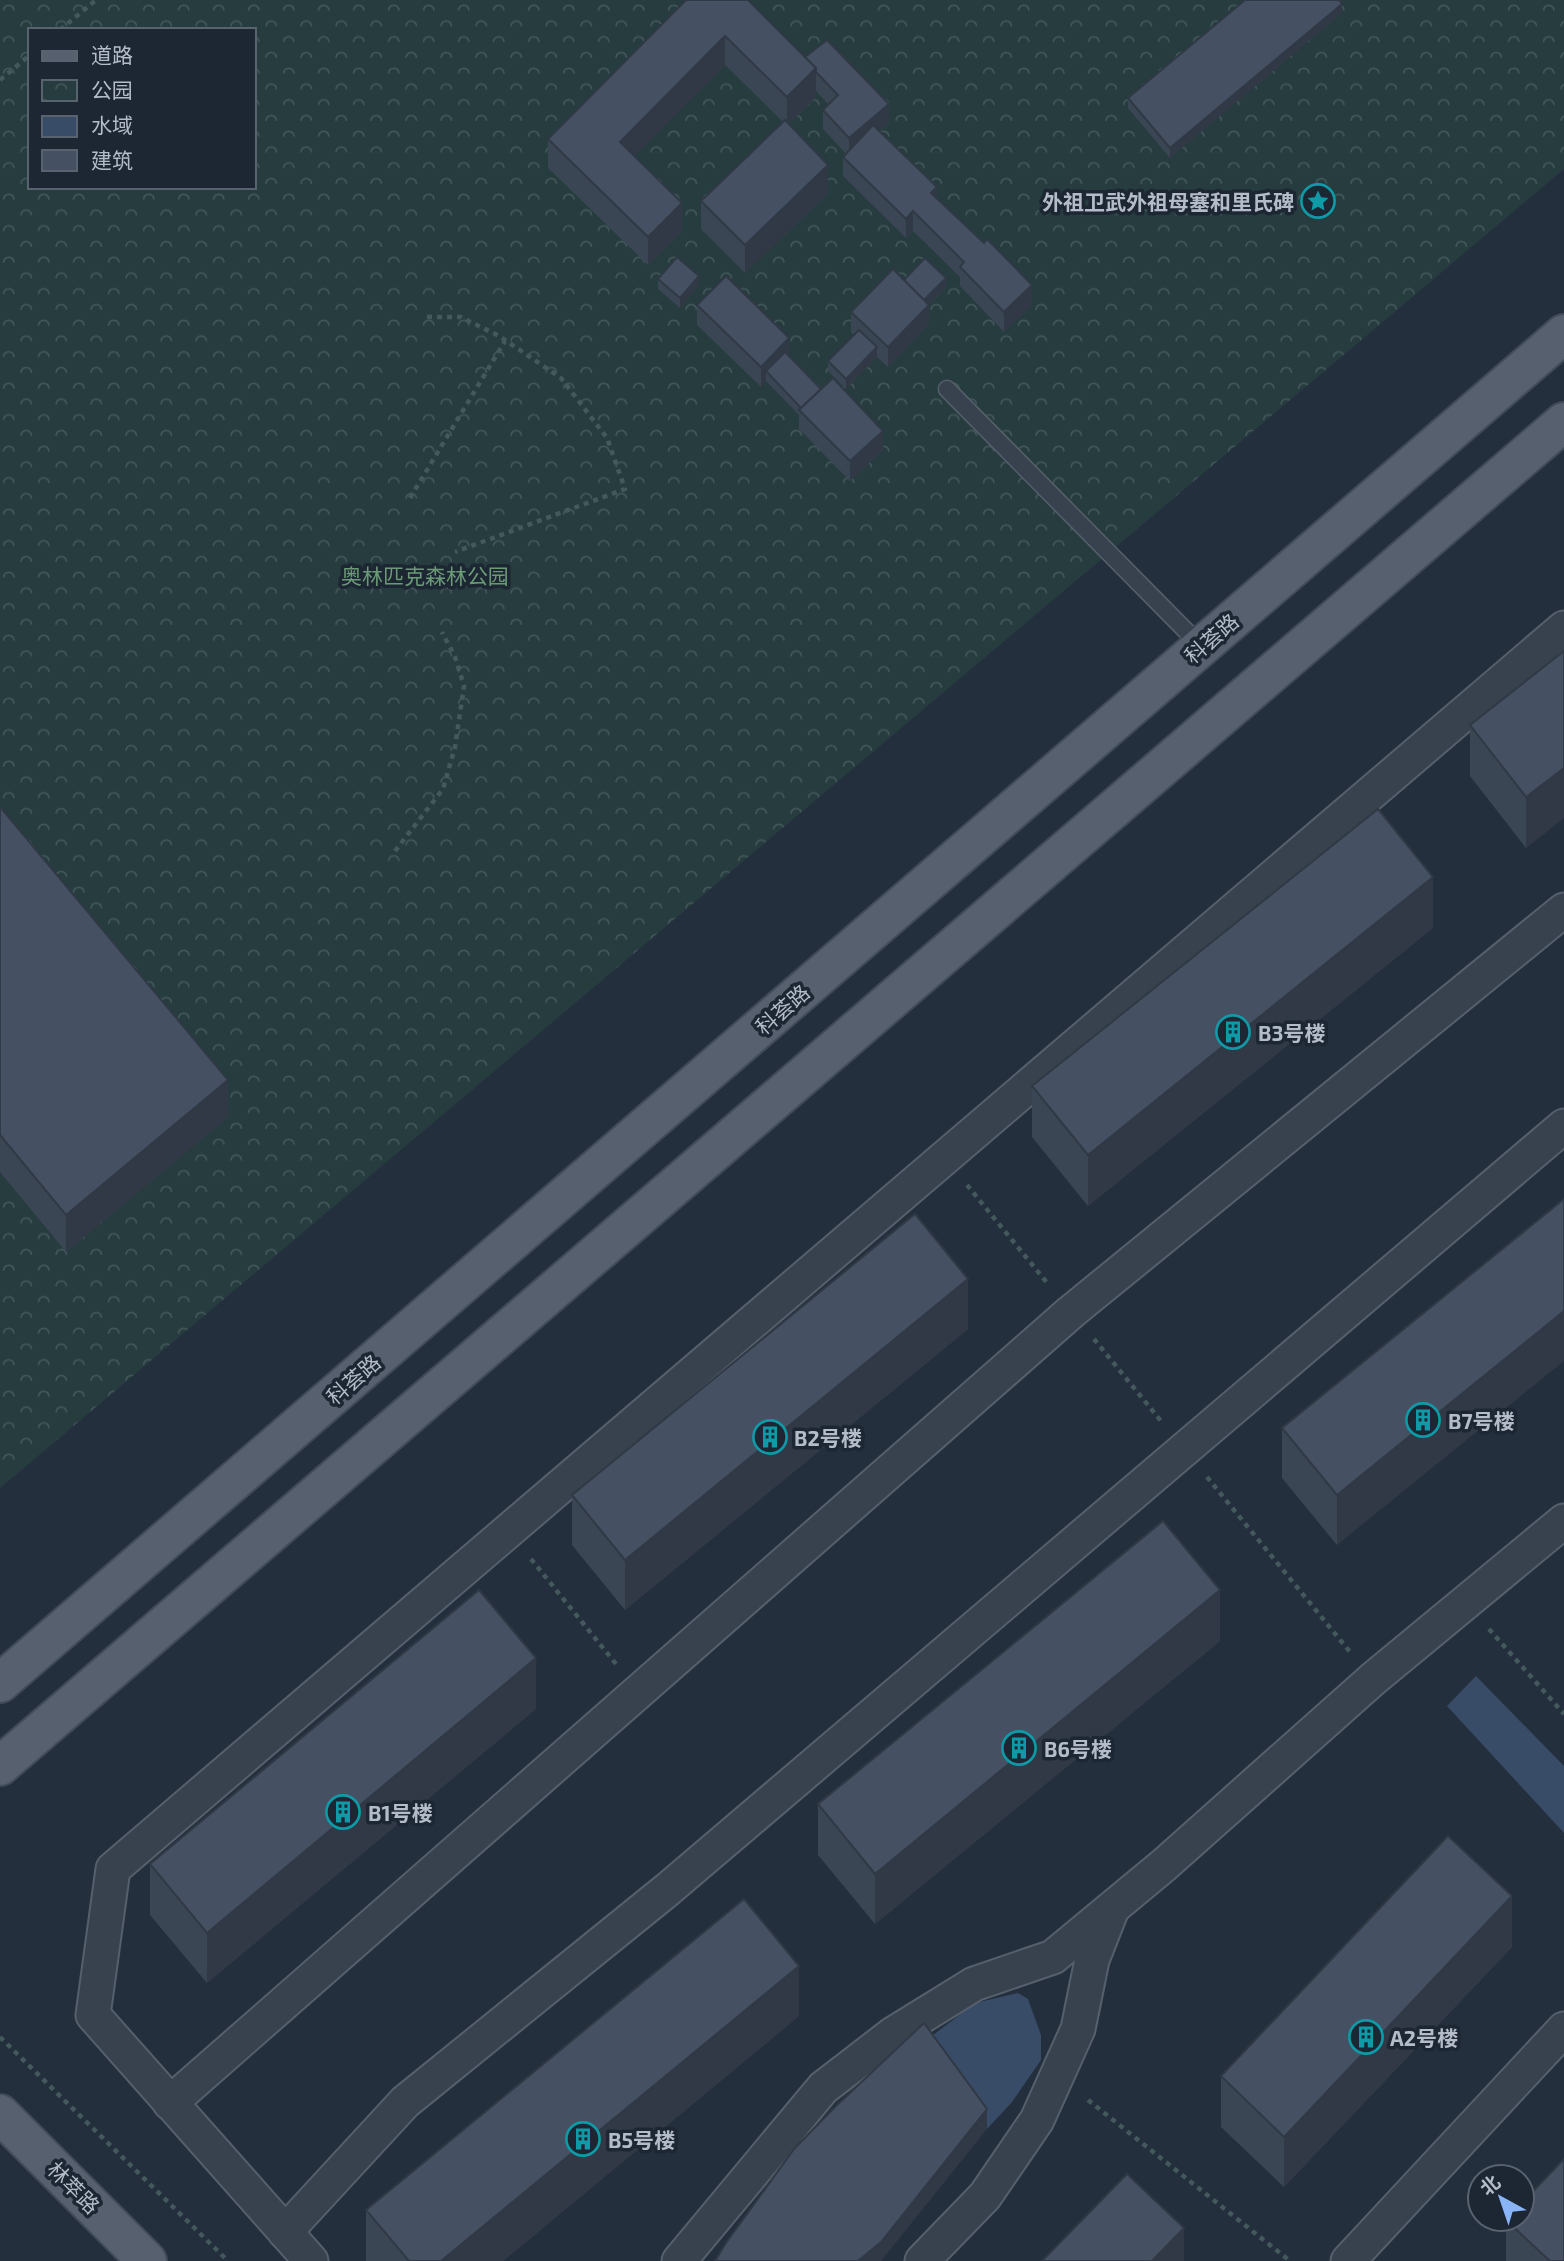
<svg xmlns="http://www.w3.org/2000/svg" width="1564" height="2261" viewBox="0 0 1564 2261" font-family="'Exo 2','Noto Sans SC',sans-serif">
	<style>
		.park { fill: url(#park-crowns); fill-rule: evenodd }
		.water { fill: #394c67 }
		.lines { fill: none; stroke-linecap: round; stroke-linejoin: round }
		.lane-casing { stroke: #565f6c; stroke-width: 19 }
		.street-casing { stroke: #565f6c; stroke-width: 37 }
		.primary-casing { stroke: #414a57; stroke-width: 42 }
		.path { stroke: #44595c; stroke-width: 4.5; stroke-dasharray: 5 5; stroke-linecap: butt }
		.lane { stroke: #38414e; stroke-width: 16 }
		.street { stroke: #38414e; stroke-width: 33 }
		.primary { stroke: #56606e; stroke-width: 38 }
		.wall { fill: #3b4654 }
		.shaded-wall { fill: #303945 }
		.building { fill: #455162; stroke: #303945; stroke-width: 2 }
		.labels { text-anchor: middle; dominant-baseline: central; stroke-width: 7; stroke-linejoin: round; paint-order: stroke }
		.poi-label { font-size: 21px; font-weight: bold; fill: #b4bcc9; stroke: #1d2633; text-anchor: start }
		.park-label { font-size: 21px; fill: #6b9a76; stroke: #1d2633 }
		.street-label { font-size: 21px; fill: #b4bcc9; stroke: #1d2633 }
	</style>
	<defs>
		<pattern id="park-crowns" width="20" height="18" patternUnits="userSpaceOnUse" patternTransform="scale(1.75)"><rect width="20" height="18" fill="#263c3f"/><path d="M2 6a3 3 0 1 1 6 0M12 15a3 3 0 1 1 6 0" fill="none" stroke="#435659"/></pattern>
	</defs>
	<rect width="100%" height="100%" fill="#242f3e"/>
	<path class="park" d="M0 0H1564V169L0 1488ZM30 30H254V187H30Z"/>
	<g class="water">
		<path d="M1476 1676 1564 1766V1833L1447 1706Z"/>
		<path d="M1018 1993 1028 1999 1041 2035V2060L1012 2102 987 2129 924 2042 975 2003Z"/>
	</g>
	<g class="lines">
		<g class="lane-casing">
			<path id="lane" d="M947 389 1201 646"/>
		</g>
		<g class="street-casing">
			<g id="street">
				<path d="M170 2103 1071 1312 1564 910"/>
				<path d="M285 2232 405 2102 667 1890 1564 1126"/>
				<path d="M311 2261 93 2015 113 1869 1564 628"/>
				<path d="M679 2261 823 2088 893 2034 974 1984 1053 1957 1164 1865 1373 1679 1564 1521"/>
				<path d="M922 2261 985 2196 1037 2120 1078 2029 1092 1960 1112 1909"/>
				<path d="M1348 2261 1564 2029"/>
			</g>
		</g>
		<g class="primary-casing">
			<g id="primary">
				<path d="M0 1683 1564 334"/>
				<path d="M0 1766 1564 422"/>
				<path d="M0 2114 147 2261"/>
			</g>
		</g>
		<g class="path">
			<path d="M60 30 96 0"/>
			<path d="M0 80 30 55"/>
			<path d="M427 317H461L499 336 561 378 607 438 625 489 455 552"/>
			<path d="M410 498 505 341"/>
			<path d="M395 851 443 789 455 747 464 686 455 657 442 632"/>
			<path d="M967 1185 1048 1284"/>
			<path d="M1094 1339 1161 1421"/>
			<path d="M1207 1477 1350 1652"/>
			<path d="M531 1559 616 1664"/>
			<path d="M1489 1629 1564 1714"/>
			<path d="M0 2037 228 2261"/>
			<path d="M1088 2100 1290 2261"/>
		</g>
		<use href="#lane" class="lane"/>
		<use href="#street" class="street"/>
		<use href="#primary" class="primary"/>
	</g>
	<g class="wall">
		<path d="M686 0 805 57 889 123 880 131 937 199 1032 305 1004 332 960 286V277L913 231 906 238 843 176V157L846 154 823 129V110L829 105 816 91V97L789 124 828 194 745 273 701 229V201L783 122 725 65 634 156 682 231 648 265 548 168V139Z"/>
		<path d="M1342 13 1170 158 1128 108V98Z"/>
		<path d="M658 279 699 286 680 308 658 289Z"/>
		<path d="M904 280 946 288 929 305V324L888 367 877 357 846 389 828 371V361L854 335 851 332V312Z"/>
		<path d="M697 305 789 355 883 450 850 481 799 429V415L766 381 761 387 697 325Z"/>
		<path d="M1564 651 1526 848 1470 776V725Z"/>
		<path d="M0 807 228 1117 66 1252 0 1172Z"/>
		<path d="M1433 928 1088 1206 1032 1137V1086Z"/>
		<path d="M1564 1199 1337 1545 1282 1478V1428Z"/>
		<path d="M968 1329 625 1610 572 1545V1495Z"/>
		<path d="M1220 1641 875 1924 818 1855V1804Z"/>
		<path d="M536 1709 207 1983 150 1915V1864Z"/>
		<path d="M1512 1947 1284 2187 1221 2127V2076Z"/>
		<path d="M799 2016 503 2261H366V2210Z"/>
		<path d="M1506 2220 1564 2261H1506Z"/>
	</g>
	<g class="shaded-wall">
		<path d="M1342 4V13L1170 158V148Z"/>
		<path d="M725 36V65L620 171V142Z"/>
		<path d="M816 68V97L787 126V97Z"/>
		<path d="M889 104V123L849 158V138Z"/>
		<path d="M828 165V194L745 273V245Z"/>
		<path d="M937 187V206L931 193Z"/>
		<path d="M682 203V231L648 265V237Z"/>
		<path d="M913 211V231L906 238V219Z"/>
		<path d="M699 276V286L680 308V298Z"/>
		<path d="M946 278V288L929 305V324L888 367V347L920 305Z"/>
		<path d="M1032 285V305L1004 332V312Z"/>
		<path d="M789 338V357L766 371V381L761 387V367Z"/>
		<path d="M877 347V357L846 389V379Z"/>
		<path d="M883 431V450L850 481V461Z"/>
		<path d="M1564 768V818L1526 848V797Z"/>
		<path d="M1433 877V928L1088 1206V1155Z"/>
		<path d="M228 1080V1117L66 1252V1215Z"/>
		<path d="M968 1279V1329L625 1610V1560Z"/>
		<path d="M1564 1311V1361L1337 1545V1495Z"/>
		<path d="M1220 1590V1641L875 1924V1874Z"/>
		<path d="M536 1658V1709L207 1983V1933Z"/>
		<path d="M1512 1896V1947L1284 2187V2137Z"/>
		<path d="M799 1966V2016L503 2261H441Z"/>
		<path d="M987 2109V2129L881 2261H858Z"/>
		<path d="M1184 2228V2261H1152Z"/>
	</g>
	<g class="building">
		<path d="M686 0H748L816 68 787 97 725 36 620 142 682 203 648 237 548 139Z"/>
		<path d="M1245 0H1339L1342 4 1170 148 1128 98Z"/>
		<path d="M827 40 889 104 849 138 823 110 838 95 816 72V68L805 57Z"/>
		<path d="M785 120 828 165 745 245 701 201Z"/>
		<path d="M873 125 937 187 931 193 984 243 987 239 1032 285 1004 312 960 267 964 262 913 211 906 219 843 157Z"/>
		<path d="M677 257 699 276 680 298 658 279Z"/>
		<path d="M925 258 946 278 924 300 904 280Z"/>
		<path d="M893 269 929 305 888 347 851 312Z"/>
		<path d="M726 276 789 338 761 367 697 305Z"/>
		<path d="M859 330 877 347 846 379 828 361Z"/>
		<path d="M785 352 821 389 801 408 766 371Z"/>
		<path d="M833 378 883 431 850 461 799 410Z"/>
		<path d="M1564 651V768L1526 797 1470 725Z"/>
		<path d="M0 807 228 1080 66 1215 0 1135Z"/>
		<path d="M1378 809 1433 877 1088 1155 1032 1086Z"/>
		<path d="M1564 1199V1311L1337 1495 1282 1428Z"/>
		<path d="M915 1214 968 1279 625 1560 572 1495Z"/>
		<path d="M1163 1521 1220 1590 875 1874 818 1804Z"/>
		<path d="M479 1590 536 1658 207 1933 150 1864Z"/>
		<path d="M1448 1836 1512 1896 1284 2137 1221 2076Z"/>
		<path d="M744 1899 799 1966 441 2261H409L366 2210Z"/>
		<path d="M924 2023 987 2109 881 2242 858 2261H715L726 2243 794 2149 834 2108Z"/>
		<path d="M1564 2159V2261H1550L1506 2220 1522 2219V2203Z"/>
		<path d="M1127 2174 1184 2228 1152 2261H1042Z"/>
	</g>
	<defs>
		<g id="sight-ring" transform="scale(1.75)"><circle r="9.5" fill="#1d2633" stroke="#0f9aa8" stroke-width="1.5"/><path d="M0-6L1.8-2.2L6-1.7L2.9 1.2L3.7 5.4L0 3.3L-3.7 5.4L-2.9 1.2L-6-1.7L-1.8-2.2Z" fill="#0f9aa8"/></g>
		<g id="building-ring" transform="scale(1.75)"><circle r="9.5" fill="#1d2633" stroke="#0f9aa8" stroke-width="1.5"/><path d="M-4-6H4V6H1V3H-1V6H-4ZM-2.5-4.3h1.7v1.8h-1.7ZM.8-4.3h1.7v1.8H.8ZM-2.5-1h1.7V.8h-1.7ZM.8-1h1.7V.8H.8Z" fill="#0f9aa8"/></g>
	</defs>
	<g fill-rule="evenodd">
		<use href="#sight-ring" x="1318" y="201"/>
		<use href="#building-ring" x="1233" y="1032"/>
		<use href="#building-ring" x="1423" y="1420"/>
		<use href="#building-ring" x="770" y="1437"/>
		<use href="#building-ring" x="1019" y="1748"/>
		<use href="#building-ring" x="343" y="1812"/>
		<use href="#building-ring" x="1366" y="2037"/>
		<use href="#building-ring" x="583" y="2139"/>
	</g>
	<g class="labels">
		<g class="poi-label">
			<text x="1294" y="201" text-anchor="end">外祖卫武外祖母塞和里氏碑</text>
			<text x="1258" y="1032">B3号楼</text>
			<text x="1448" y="1420">B7号楼</text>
			<text x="794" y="1437">B2号楼</text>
			<text x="1044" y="1748">B6号楼</text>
			<text x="368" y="1812">B1号楼</text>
			<text x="1390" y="2037">A2号楼</text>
			<text x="608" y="2139">B5号楼</text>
		</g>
		<g class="park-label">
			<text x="425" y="575">奥林匹克森林公园</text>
		</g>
		<g class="street-label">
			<text transform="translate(1211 638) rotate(-41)">科荟路</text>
			<text transform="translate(782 1009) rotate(-41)">科荟路</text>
			<text transform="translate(353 1379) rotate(-41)">科荟路</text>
			<text transform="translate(74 2187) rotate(45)">林萃路</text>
		</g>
	</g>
	<rect x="28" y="28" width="228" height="161" fill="#1d2633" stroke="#59626f" stroke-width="2"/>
	<rect x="42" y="51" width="35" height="10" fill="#56606e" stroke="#59626f" stroke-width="2"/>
	<text x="91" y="63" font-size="21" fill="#b4bcc9">道路</text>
	<rect x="42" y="80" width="35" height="21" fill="url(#park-crowns)" stroke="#59626f" stroke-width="2"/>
	<text x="91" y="98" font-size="21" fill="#b4bcc9">公园</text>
	<rect x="42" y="116" width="35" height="21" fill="#394c67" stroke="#59626f" stroke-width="2"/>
	<text x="91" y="133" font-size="21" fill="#b4bcc9">水域</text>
	<rect x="42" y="150" width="35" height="21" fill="#455162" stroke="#59626f" stroke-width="2"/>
	<text x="91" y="168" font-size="21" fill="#b4bcc9">建筑</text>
	<g transform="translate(1501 2198) rotate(320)"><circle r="33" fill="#1d2633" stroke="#59626f" stroke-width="2"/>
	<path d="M0-5L12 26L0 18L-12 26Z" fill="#8ab4f8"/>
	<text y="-10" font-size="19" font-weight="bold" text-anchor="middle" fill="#b4bcc9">北</text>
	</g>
</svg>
